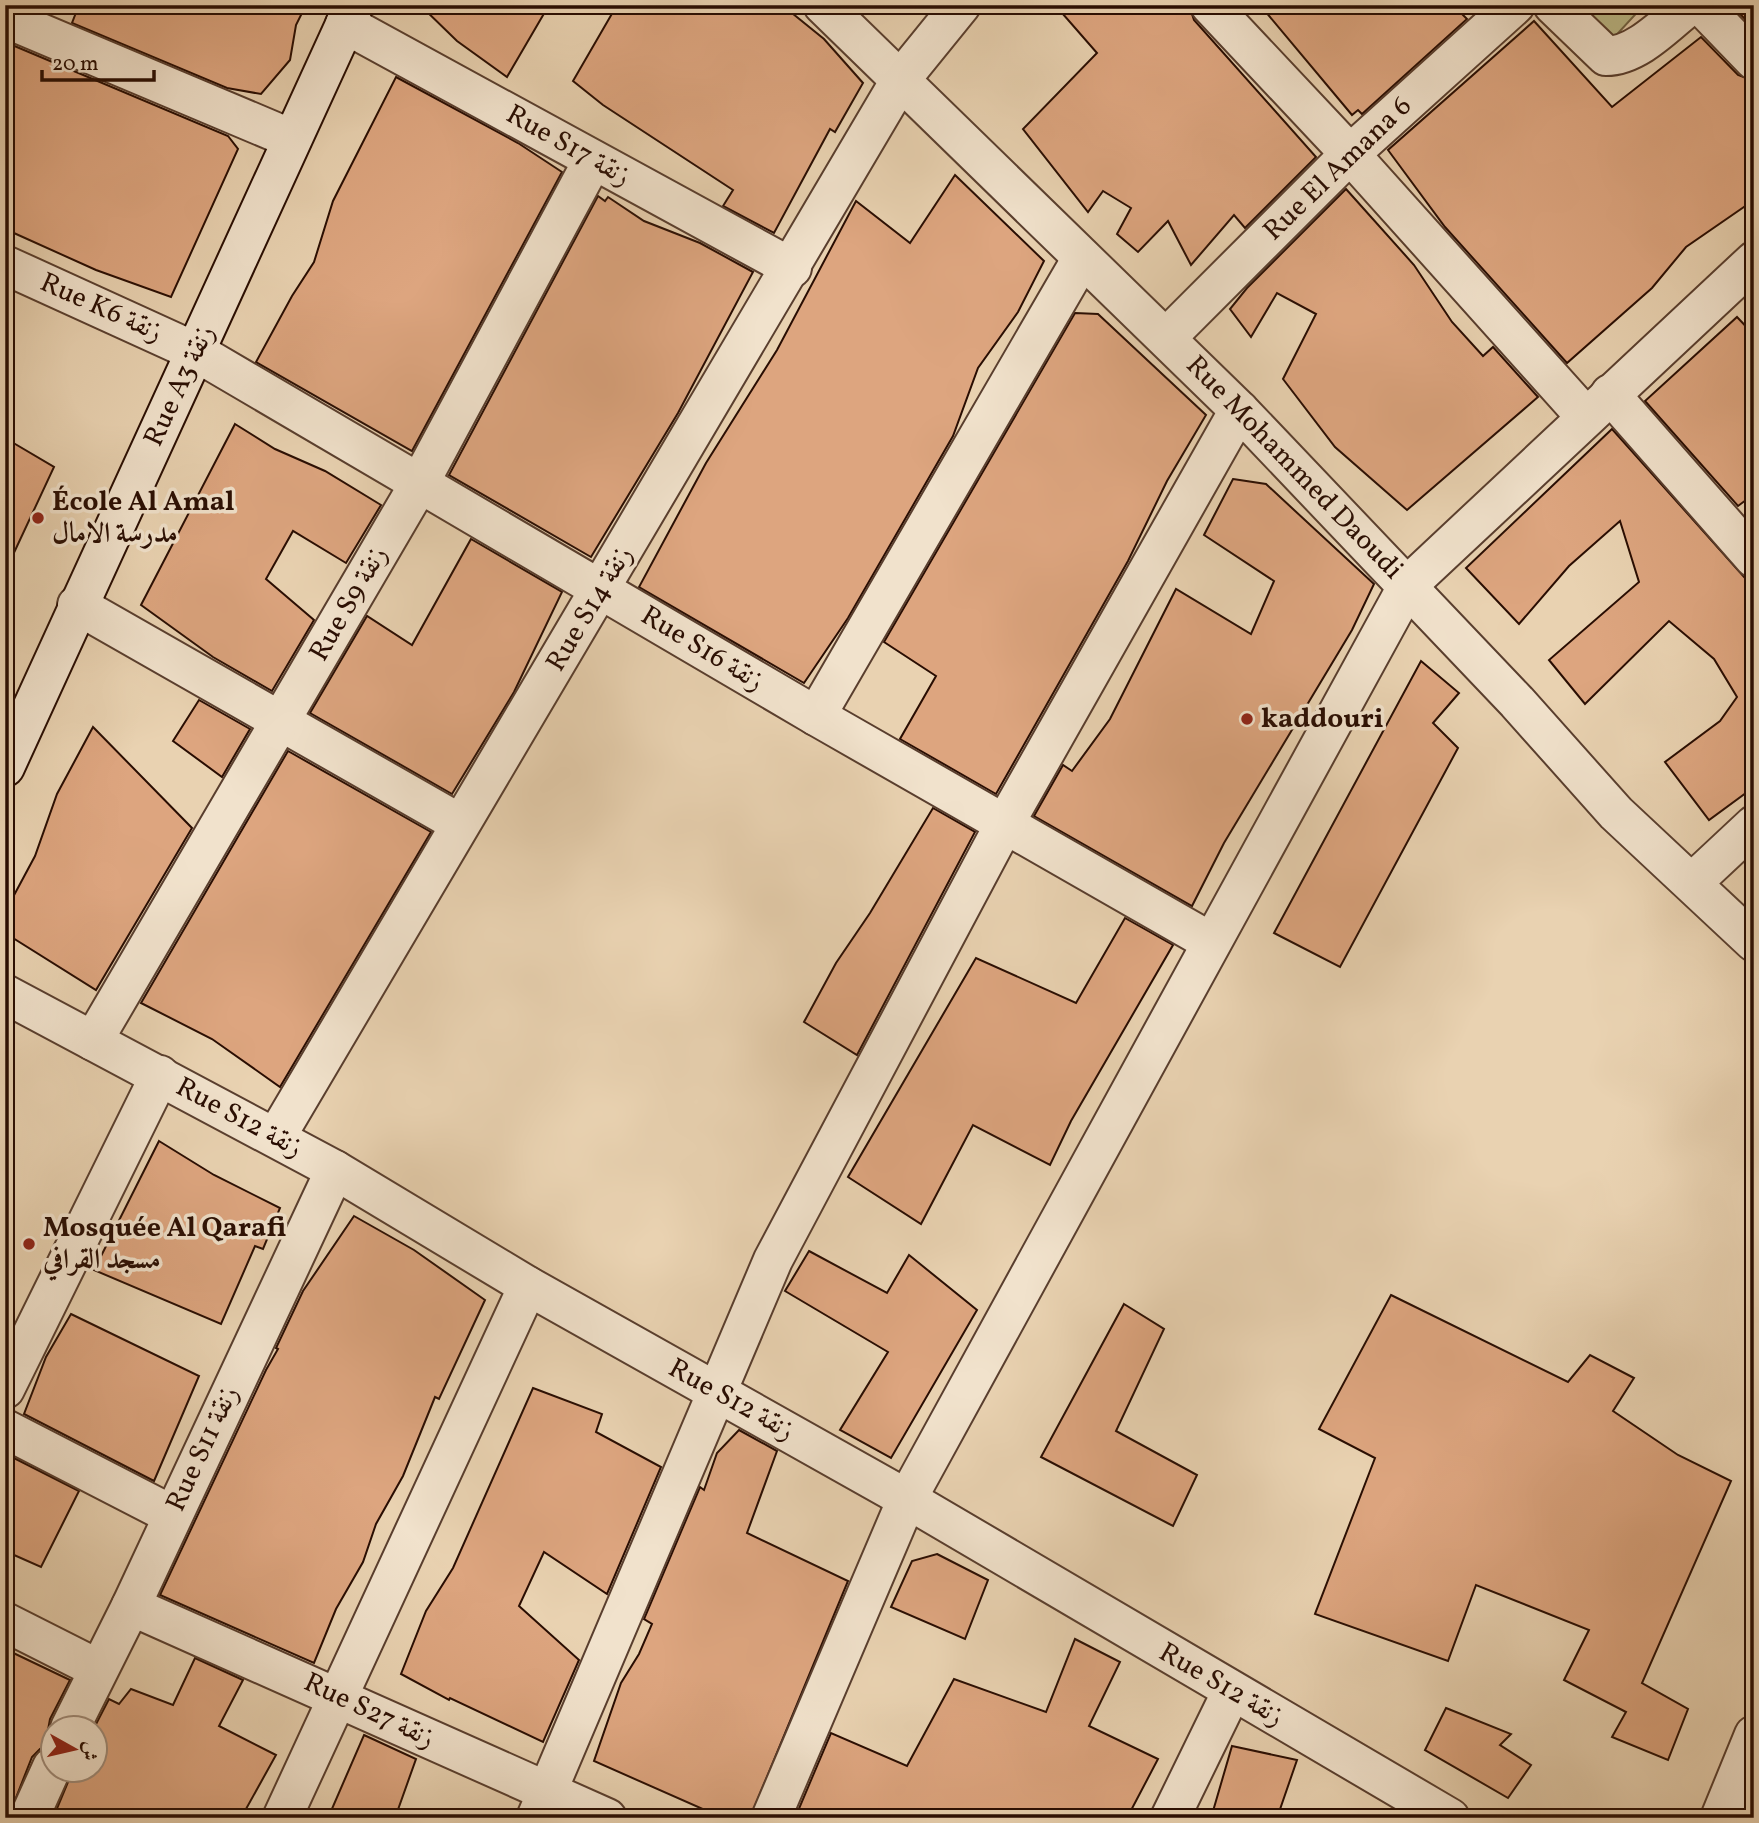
<svg xmlns="http://www.w3.org/2000/svg" width="1759" height="1823" viewBox="0 0 1759 1823" font-family="Vollkorn,Amiri,serif">
	<style>
		.green { fill: #bcba88; stroke: #726445; stroke-width: 2 }
		.building { fill: #dda57f; stroke: #290d02; stroke-width: 2 }
		.lines { fill: none; stroke-linecap: round; stroke-linejoin: round }
		.street-casing { stroke: #593e2e; stroke-width: 42 }
		.secondary-casing { stroke: #290d02; stroke-width: 42 }
		.street { stroke: #f1e2cc; stroke-width: 38 }
		.secondary { stroke: #f1e2cc; stroke-width: 38 }
		.poi-dot { fill: #8f2418; stroke: #f1e2cc; stroke-width: 2.5 }
		.labels { text-anchor: middle; dominant-baseline: central; stroke-width: 7; stroke-linejoin: round; paint-order: stroke }
		.street-label { font-size: 28px; fill: #290d02; stroke: #f1e2cc }
		.poi-label { font-size: 28px; font-weight: bold; fill: #290d02; stroke: #f1e2cc; text-anchor: start }
	</style>
	<rect width="100%" height="100%" fill="#e9d2b1"/>
	<filter id="stains"><feTurbulence type="fractalNoise" baseFrequency=".00286" numOctaves="4"/><feColorMatrix values="0 0 0 0 .2 0 0 0 0 .09 0 0 0 0 .02 0 0 0 .5 -.17"/></filter>
	<radialGradient id="worn" r=".72"><stop offset=".6" stop-color="#630" stop-opacity="0"/><stop offset="1" stop-color="#630" stop-opacity=".3"/></radialGradient>
	<path class="green" d="M1580 5H1644L1609 43Z"/>
	<g class="building">
		<path d="M79 5H306L296 25 290 60 261 94 227 88 72 23Z"/>
		<path d="M420 5H549L507 77 457 41Z"/>
		<path d="M617 5H782L824 39 863 83 835 132 830 129 774 233 723 206 733 190 603 105 573 81Z"/>
		<path d="M1055 5H1189L1194 20 1316 157 1245 228 1234 215 1191 265 1168 221 1138 252 1117 234 1131 208 1103 191 1088 212 1023 129 1097 53Z"/>
		<path d="M1260 5H1453L1467 19 1362 114 1358 110 1352 115Z"/>
		<path d="M1740 5H1754V28L1735 9Z"/>
		<path d="M1534 21 1612 107 1701 37 1738 75 1754 81V200L1686 247 1652 288 1567 363 1445 227 1388 150Z"/>
		<path d="M5 42 228 136 238 149 171 297 96 270 5 229Z"/>
		<path d="M396 77 518 143 562 172 412 451 256 362 292 296 314 262 333 201Z"/>
		<path d="M955 175 1044 261 1018 312 978 368 953 436 848 618 804 683 639 587 706 463 777 350 856 201 910 243Z"/>
		<path d="M1346 189 1414 265 1452 322 1483 356 1493 347 1538 397 1407 510 1335 447 1283 379 1316 314 1277 293 1251 337 1230 309 1247 288Z"/>
		<path d="M598 196 605 201 608 197 644 221 700 243 753 272 678 413 591 557 449 475Z"/>
		<path d="M1075 313 1098 314 1206 415 1167 481 1128 561 996 794 900 739 936 676 884 642Z"/>
		<path d="M1737 317 1754 335V494L1738 506 1645 401Z"/>
		<path d="M235 424 275 449 325 471 381 505 346 563 293 531 266 579 314 620 272 691 213 657 141 605Z"/>
		<path d="M1612 429 1754 588V787L1709 820 1665 762 1720 721 1737 697 1714 659 1669 621 1585 704 1549 660 1639 582 1620 521 1569 566 1519 624 1466 568Z"/>
		<path d="M5 438 54 467 5 572Z"/>
		<path d="M1233 479 1266 484 1374 584 1352 630 1224 843 1192 906 1034 816 1063 765 1072 771 1110 719 1176 589 1251 634 1274 581 1204 535Z"/>
		<path d="M471 539 562 592 514 692 452 794 310 713 367 616 412 645Z"/>
		<path d="M1421 661 1459 693 1433 723 1458 748 1340 967 1274 933Z"/>
		<path d="M199 700 250 729 222 777 173 741Z"/>
		<path d="M93 727 192 828 96 990 5 933V912L35 856 57 794Z"/>
		<path d="M288 751 431 832 280 1087 212 1039 141 1003Z"/>
		<path d="M933 808 975 832 857 1055 804 1022 836 963 870 913Z"/>
		<path d="M1125 918 1173 945 1071 1121 1050 1165 973 1125 921 1224 848 1177 976 958 1076 1003Z"/>
		<path d="M159 1141 214 1175 280 1208 263 1249 255 1246 221 1324 94 1270Z"/>
		<path d="M354 1216 414 1250 485 1300 439 1399 435 1397 403 1476 376 1524 363 1562 336 1609 314 1663 160 1595 266 1370 278 1349 276 1348 303 1291Z"/>
		<path d="M809 1251 887 1293 909 1255 977 1310 891 1458 840 1430 888 1352 785 1291Z"/>
		<path d="M1391 1295 1568 1382 1590 1355 1634 1378 1613 1411 1678 1455 1731 1481 1642 1683 1688 1709 1668 1760 1612 1737 1626 1712 1564 1680 1589 1630 1476 1585 1448 1661 1315 1614 1375 1458 1319 1429Z"/>
		<path d="M1124 1304 1164 1329 1116 1431 1197 1475 1173 1526 1041 1457Z"/>
		<path d="M71 1314 199 1376 154 1481 24 1414 46 1357Z"/>
		<path d="M533 1388 602 1414 596 1432 661 1467 607 1594 544 1552 519 1606 579 1660 543 1742 450 1698 449 1700 401 1674 426 1611 453 1568Z"/>
		<path d="M739 1430 777 1451 747 1533 848 1581 750 1818H723L594 1761 621 1683 639 1654 652 1624 644 1619 700 1487 704 1490 717 1453Z"/>
		<path d="M8 1455 79 1491 41 1567 5 1551Z"/>
		<path d="M937 1554 988 1580 965 1639 891 1607 912 1561Z"/>
		<path d="M1075 1639 1120 1662 1089 1726 1158 1759 1127 1818H795L831 1733 907 1766 954 1679 1046 1712Z"/>
		<path d="M5 1649 70 1680 50 1719 48 1730 52 1746 40 1749 32 1757 8 1818Z"/>
		<path d="M195 1658 243 1680 219 1726 276 1755 241 1818H53L73 1770H94V1728L109 1699 119 1704 131 1689 173 1705Z"/>
		<path d="M1446 1708 1511 1734 1500 1745 1531 1765 1508 1798 1425 1750Z"/>
		<path d="M364 1735 416 1759 395 1818H328Z"/>
		<path d="M1232 1746 1297 1760 1277 1818H1211Z"/>
	</g>
	<g class="lines">
		<g class="street-casing">
			<g id="street">
				<path d="M823 5 1239 410 1517 702 1616 813 1754 942"/>
				<path d="M1210 5 1350 154 1585 416"/>
				<path d="M1553 5 1606 56C1637 56 1666 24 1690 5"/>
				<path d="M1701 5 1754 60"/>
				<path d="M5 18 292 139"/>
				<path d="M345 24 792 268"/>
				<path d="M5 265 196 352 816 716 1211 942"/>
				<path d="M1167 337 1350 154 1515 5"/>
				<path d="M1610 394 1754 558"/>
				<path d="M77 605 459 823"/>
				<path d="M816 716 1082 258"/>
				<path d="M1693 882 1754 825"/>
				<path d="M5 994 335 1170 528 1286 907 1499 1450 1818"/>
				<path d="M93 1041 419 484 593 160"/>
				<path d="M276 1137 901 79 961 5"/>
				<path d="M5 1389 160 1075"/>
				<path d="M5 1429 172 1515"/>
				<path d="M131 1606 607 1818"/>
				<path d="M5 1622 98 1669"/>
				<path d="M70 1728 131 1606 335 1170"/>
				<path d="M29 1818 52 1767"/>
				<path d="M282 1818 528 1286"/>
				<path d="M536 1818 773 1260 1004 825 1239 410"/>
				<path d="M771 1818 907 1499 1408 585 1754 261"/>
				<path d="M1170 1818 1232 1691"/>
				<path d="M1720 1818 1754 1735"/>
			</g>
		</g>
		<g class="secondary-casing">
			<path id="secondary" d="M5 767 354 5"/>
		</g>
		<use href="#street" class="street"/>
		<use href="#secondary" class="secondary"/>
	</g>
	<g class="poi-dot">
		<circle cx="38" cy="518" r="7"/>
		<circle cx="1247" cy="719" r="7"/>
		<circle cx="29" cy="1244" r="7"/>
	</g>
	<g class="labels">
		<g class="street-label">
			<text transform="translate(568 146) rotate(29)">Rue S17 زنقة</text>
			<text transform="translate(1338 169) rotate(-44)">Rue El Amana 6</text>
			<text transform="translate(101 308) rotate(24)">Rue K6 زنقة</text>
			<text transform="translate(180 386) rotate(-65)">Rue A3 زنقة</text>
			<text transform="translate(1294 468) rotate(46)">Rue Mohammed Daoudi</text>
			<text transform="translate(349 604) rotate(-60)">Rue S9 زنقة</text>
			<text transform="translate(590 609) rotate(-59)">Rue S14 زنقة</text>
			<text transform="translate(702 649) rotate(31)">Rue S16 زنقة</text>
			<text transform="translate(239 1118) rotate(28)">Rue S12 زنقة</text>
			<text transform="translate(731 1400) rotate(29)">Rue S12 زنقة</text>
			<text transform="translate(203 1449) rotate(-65)">Rue S11 زنقة</text>
			<text transform="translate(1221 1685) rotate(30)">Rue S12 زنقة</text>
			<text transform="translate(369 1711) rotate(25)">Rue S27 زنقة</text>
		</g>
		<g class="poi-label">
			<text x="52" y="502">École Al Amal<tspan x="52" dy="32">مدرسة الامال</tspan></text>
			<text x="1261" y="719">kaddouri</text>
			<text x="43" y="1228">Mosquée Al Qarafi<tspan x="43" dy="32">مسجد القرافي</tspan></text>
		</g>
	</g>
	<rect width="1759" height="1823" fill="none" stroke="#e9d2b1" stroke-width="28"/>
	<rect x="7" y="7" width="1745" height="1809" fill="none" stroke="#290d02" stroke-width="3.5"/>
	<rect x="14" y="14" width="1731" height="1795" fill="none" stroke="#290d02" stroke-width="2"/>
	<g transform="translate(74 1749) rotate(98)"><circle r="33" fill="#f1e2cc" stroke="#a18d7b" stroke-width="2"/>
	<path d="M0-5L12 26L0 18L-12 26Z" fill="#8f2418"/>
	<text y="-10" font-size="19" font-weight="bold" text-anchor="middle" fill="#290d02">ش</text>
	</g>
	<path d="M42 70v10h112v-10" fill="none" stroke="#290d02" stroke-width="3.5"/>
	<text x="52" y="70" font-size="21" fill="#290d02" stroke="#f1e2cc" stroke-width="5" paint-order="stroke">20 m</text>
	<rect width="100%" height="100%" filter="url(#stains)"/>
	<rect width="100%" height="100%" fill="url(#worn)"/>
</svg>
